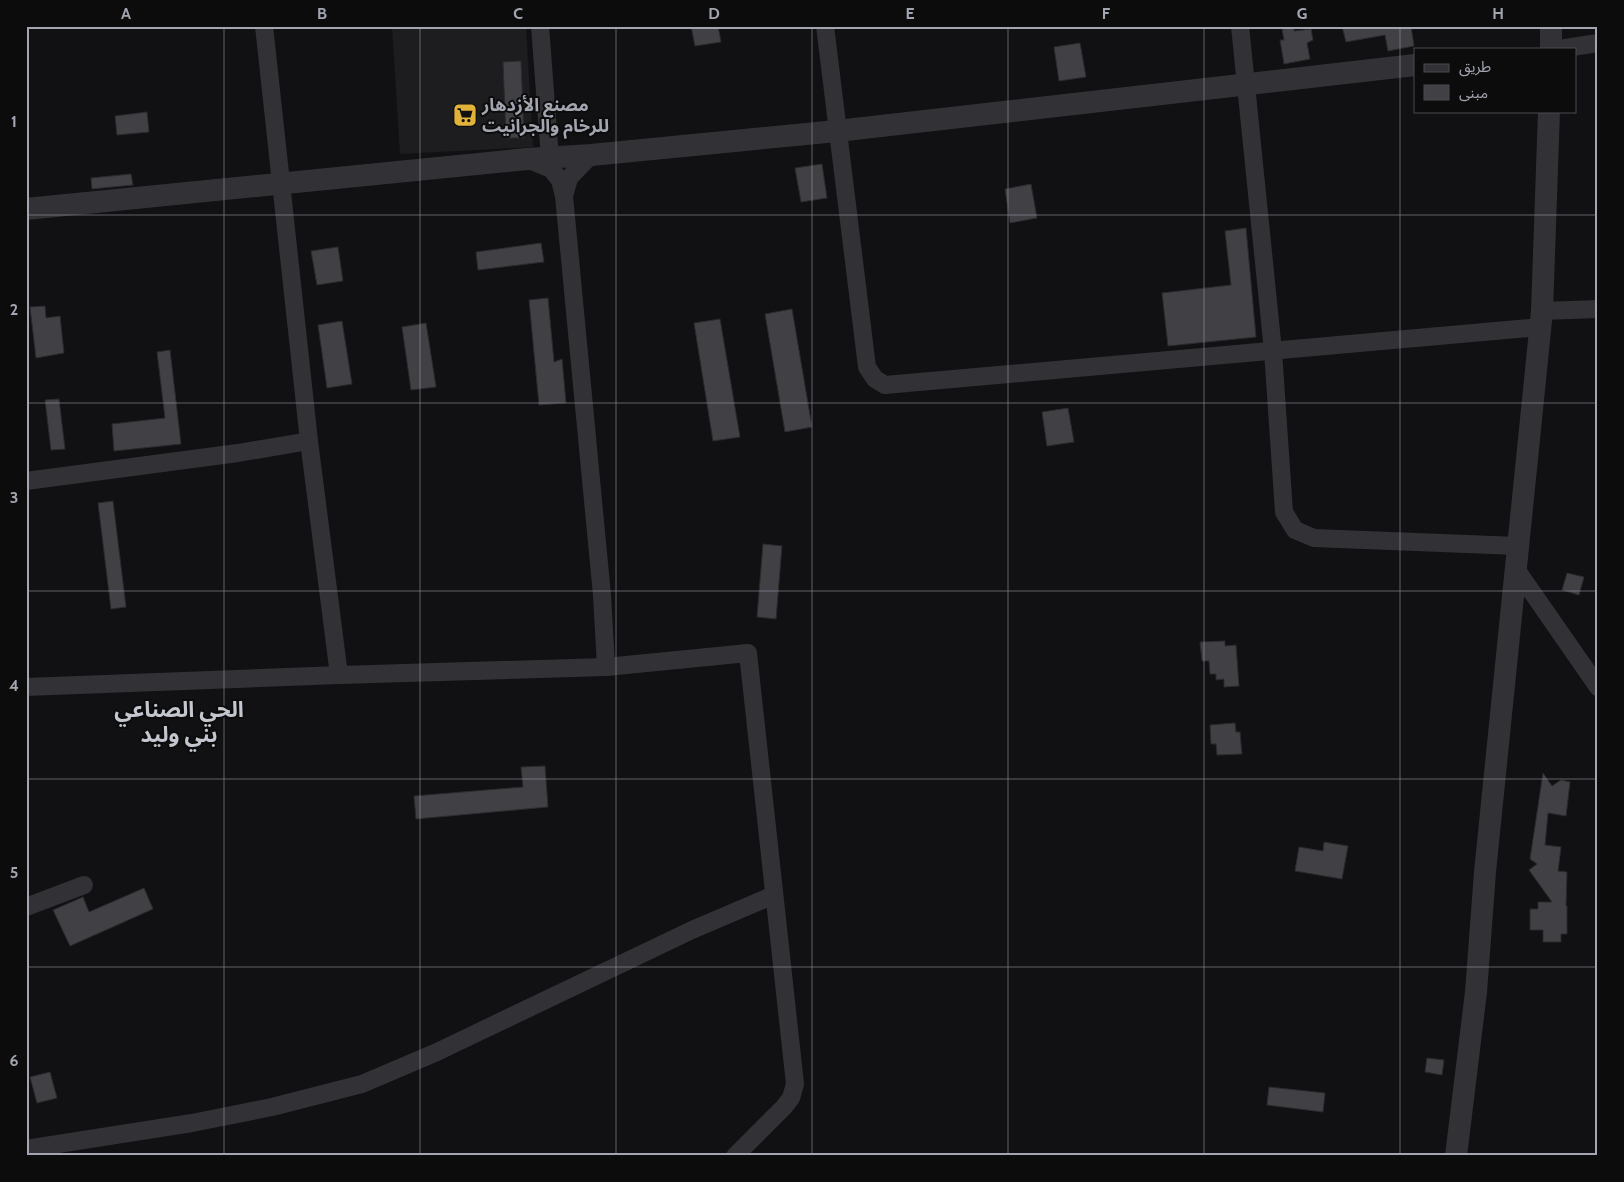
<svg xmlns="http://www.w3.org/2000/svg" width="1624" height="1182" viewBox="0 0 1624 1182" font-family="Cabin,'Noto Sans Arabic',sans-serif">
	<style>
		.built { fill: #1d1d1f }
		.building { fill: #404045; stroke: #2b2b2e }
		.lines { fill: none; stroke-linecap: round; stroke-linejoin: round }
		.minor { stroke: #323236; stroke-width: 18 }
		.tertiary { stroke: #323236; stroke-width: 22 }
		.grid { fill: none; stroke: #a3a6b1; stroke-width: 1; stroke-opacity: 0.55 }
		.labels { text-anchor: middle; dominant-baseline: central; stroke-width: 4; stroke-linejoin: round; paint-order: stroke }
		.poi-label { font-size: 18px; font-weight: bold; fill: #a3a6b1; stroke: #0c0c0d; text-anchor: start }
		.district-label { font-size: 22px; font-weight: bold; fill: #c3c6ce; stroke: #0c0c0d }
		.neatline { fill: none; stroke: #a3a6b1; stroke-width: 2 }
		.grid-label { font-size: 16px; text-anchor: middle; font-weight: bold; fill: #a3a6b1 }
	</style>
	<rect width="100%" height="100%" fill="#111012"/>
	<path class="built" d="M392 26H526L533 147 400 154Z"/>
	<g class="building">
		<path d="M691 26H718L721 42 695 46Z"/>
		<path d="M1342 26H1411L1414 46 1388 51 1385 35 1346 42Z"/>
		<path d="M1294 28V31L1311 29 1313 40 1307 43 1310 59 1284 64 1280 40H1284L1282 29Z"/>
		<path d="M1080 43 1086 77 1059 81 1054 47Z"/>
		<path d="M521 61 524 138H506L503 62Z"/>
		<path d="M147 112 149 132 117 135 115 116Z"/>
		<path d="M822 164 827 198 801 202 795 168Z"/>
		<path d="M131 174 133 185 92 189 91 178Z"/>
		<path d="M1031 184 1037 218 1010 223 1005 189Z"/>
		<path d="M1246 228 1256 337 1168 346 1162 293 1231 285 1225 231Z"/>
		<path d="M541 243 544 262 478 270 476 252Z"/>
		<path d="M338 247 343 281 317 285 311 251Z"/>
		<path d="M548 298 554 362 562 359 566 403 539 405 529 300Z"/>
		<path d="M45 306 46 318 60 316 64 353 36 358 30 307Z"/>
		<path d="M792 309 812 427 785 432 765 314Z"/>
		<path d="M720 319 740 437 713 441 694 323Z"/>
		<path d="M342 321 352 384 327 388 318 325Z"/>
		<path d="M426 323 436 387 411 390 402 327Z"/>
		<path d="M170 350 181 444 114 451 112 424 165 418 157 352Z"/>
		<path d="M59 399 65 449 51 450 45 400Z"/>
		<path d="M1068 408 1074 442 1047 446 1042 412Z"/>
		<path d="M113 501 126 607 111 609 98 503Z"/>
		<path d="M763 544 782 546 776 619 757 617Z"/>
		<path d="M1567 573 1584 577 1579 595 1562 590Z"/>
		<path d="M1225 641V646L1236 645 1239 686 1224 687V679L1216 680V674H1210L1209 661H1202L1200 642Z"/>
		<path d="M1235 723 1236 732H1240L1242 754 1217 755 1216 744H1211L1210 725Z"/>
		<path d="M545 766 548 807 416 819 414 796 523 787 521 767Z"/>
		<path d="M1543 773 1552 786 1561 780 1570 782 1566 816 1548 813 1545 845 1561 847 1558 871 1567 872 1566 906H1567V934H1561V942H1543V930H1530V909H1538V902H1552L1529 870 1537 864 1530 859Z"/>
		<path d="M1324 842 1348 846 1342 879 1295 871 1299 847 1323 851Z"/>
		<path d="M144 888 153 909 70 946 53 910 83 897 89 912Z"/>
		<path d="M1427 1058 1444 1060 1442 1075 1425 1072Z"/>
		<path d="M50 1072 57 1098 37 1103 30 1077Z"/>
		<path d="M1269 1087 1325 1093 1323 1112 1267 1105Z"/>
	</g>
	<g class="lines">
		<g class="minor">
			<path d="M264 26 309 441 339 675"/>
			<path d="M540 26 550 158"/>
			<path d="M825 26 867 367 875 379 885 385 1541 327"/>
			<path d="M1240 26 1273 351 1284 512 1295 530 1314 538 1518 546"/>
			<path d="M1559 49 1598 43"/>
			<path d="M527 159 551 169 560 180 564 196 602 595 606 667"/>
			<path d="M564 196 569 178 591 155"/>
			<path d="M1542 311 1598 309"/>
			<path d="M26 481 238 453 309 441"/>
			<path d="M1516 569 1598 687"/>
			<path d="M26 687 339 675 606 667 748 653 795 1084 791 1098 784 1107 735 1156"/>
			<path d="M26 907 84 885"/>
			<path d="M26 1149 192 1123 272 1107 362 1084 437 1052 692 930 774 895"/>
		</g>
		<g class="tertiary">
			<path d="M1551 49V26"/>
			<path d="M26 209 527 159 591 155 837 131 1415 65"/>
			<path d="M1456 1156 1476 992 1485 872 1542 311 1549 111"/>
		</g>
	</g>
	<path class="grid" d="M224 26V1156M420 26V1156M616 26V1156M812 26V1156M1008 26V1156M1204 26V1156M1400 26V1156M26 215H1598M26 403H1598M26 591H1598M26 779H1598M26 967H1598"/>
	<defs>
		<g id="supermarket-square" transform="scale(1.25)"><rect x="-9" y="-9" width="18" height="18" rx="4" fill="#e1b339" stroke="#0c0c0d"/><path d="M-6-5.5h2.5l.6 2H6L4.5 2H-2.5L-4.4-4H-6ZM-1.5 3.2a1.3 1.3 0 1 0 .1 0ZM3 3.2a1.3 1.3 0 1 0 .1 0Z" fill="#111"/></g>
	</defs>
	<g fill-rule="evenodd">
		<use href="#supermarket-square" x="465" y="115"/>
	</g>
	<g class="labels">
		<g class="poi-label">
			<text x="482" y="105">مصنع الأزدهار<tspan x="482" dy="21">للرخام والجرانيت</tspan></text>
		</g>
		<g class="district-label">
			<text x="179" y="709">الحي الصناعي<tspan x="179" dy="25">بني وليد</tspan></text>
		</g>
	</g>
	<rect width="1624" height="1182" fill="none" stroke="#0c0c0d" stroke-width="55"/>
	<rect x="1414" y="48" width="162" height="65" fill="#0c0c0d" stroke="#484a4f"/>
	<rect x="1424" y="64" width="25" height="8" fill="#323236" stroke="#484a4f"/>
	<text x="1459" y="72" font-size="15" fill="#a3a6b1">طريق</text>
	<rect x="1424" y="85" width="25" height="15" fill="#404045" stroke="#484a4f"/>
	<text x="1459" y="98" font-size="15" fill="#a3a6b1">مبنى</text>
	<rect x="28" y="28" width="1568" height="1126" class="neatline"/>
	<g class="grid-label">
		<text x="126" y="19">A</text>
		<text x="322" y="19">B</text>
		<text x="518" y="19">C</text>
		<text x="714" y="19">D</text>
		<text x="910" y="19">E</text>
		<text x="1106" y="19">F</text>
		<text x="1302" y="19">G</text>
		<text x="1498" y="19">H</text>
		<text x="14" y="127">1</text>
		<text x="14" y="315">2</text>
		<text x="14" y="503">3</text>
		<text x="14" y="691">4</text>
		<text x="14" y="878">5</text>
		<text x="14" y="1066">6</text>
	</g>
</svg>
